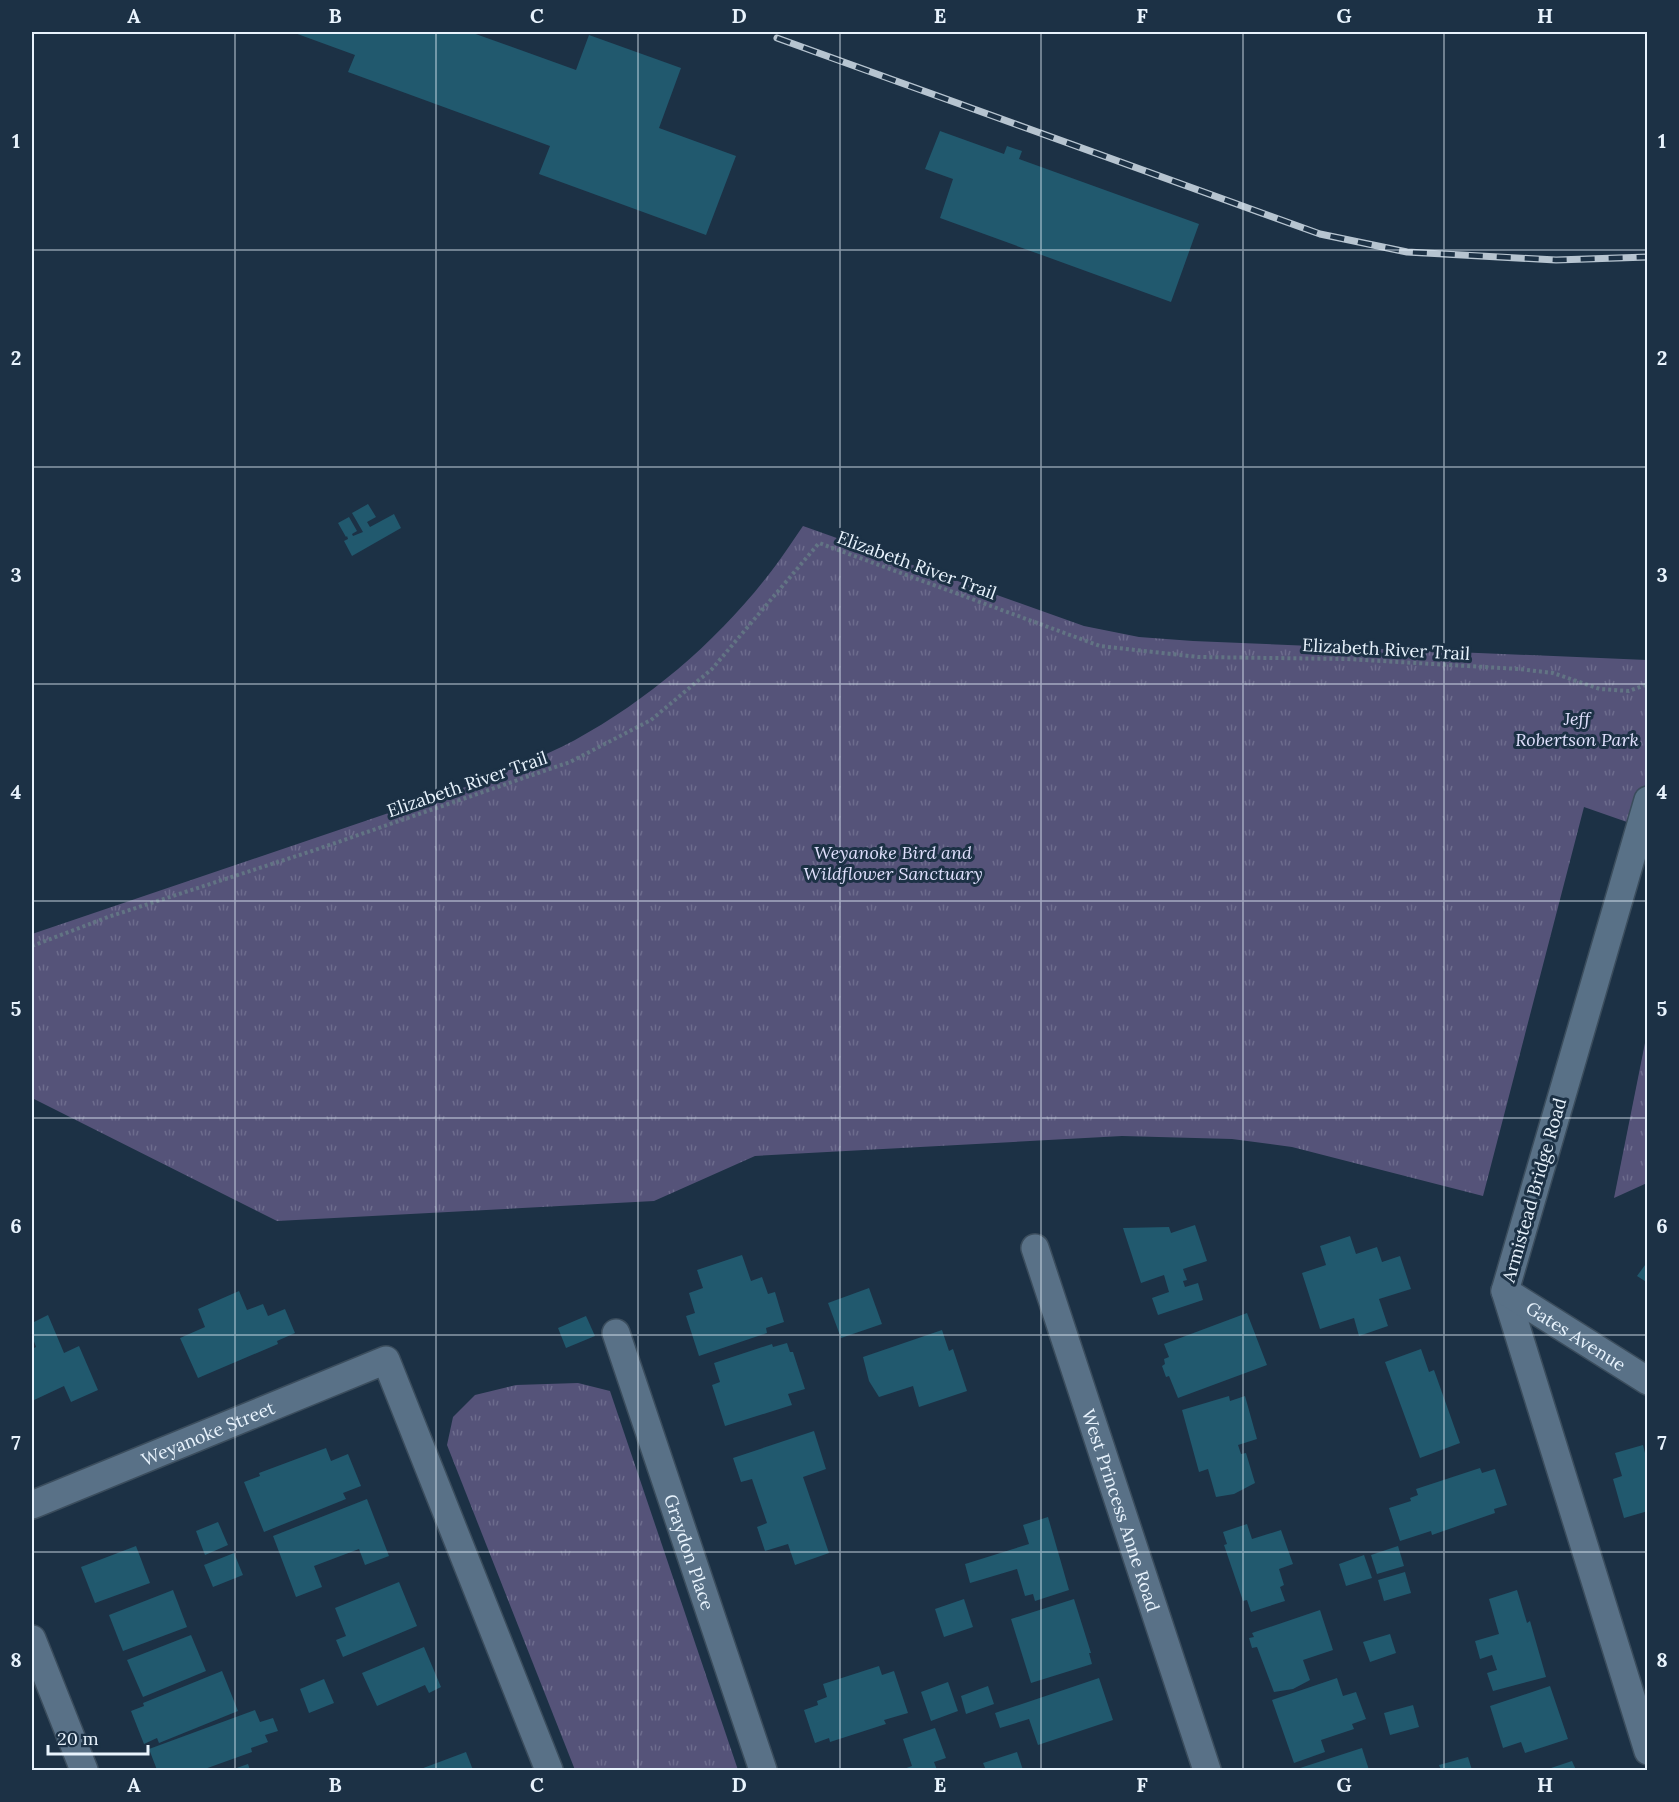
<svg xmlns="http://www.w3.org/2000/svg" width="1679" height="1802" viewBox="0 0 1679 1802" font-family="Lora,serif">
	<style>
		.park { fill: url(#park-tufts) }
		.building { fill: #21596e }
		.lines { fill: none; stroke-linecap: round; stroke-linejoin: round }
		.minor-casing { stroke: #3b4d5d; stroke-width: 30 }
		.path { stroke: #627484; stroke-width: 4; stroke-dasharray: 3 3; stroke-linecap: butt }
		.minor { stroke: #597187; stroke-width: 27 }
		.rail-casing { stroke: #b6c4d0; stroke-width: 7 }
		.rail { stroke: #1c3145; stroke-width: 4.5; stroke-dasharray: 14; stroke-linecap: butt }
		.grid { fill: none; stroke: #e8f3fd; stroke-width: 1.5; stroke-opacity: 0.55 }
		.labels { text-anchor: middle; dominant-baseline: central; stroke-width: 6; stroke-linejoin: round; paint-order: stroke }
		.street-label { font-size: 18px; fill: #e8f3fd; stroke: #1c3145 }
		.park-label { font-size: 18px; font-style: italic; fill: #e0e0fd; stroke: #1c3145 }
		.neatline { fill: none; stroke: #e8f3fd; stroke-width: 2 }
		.grid-label { font-size: 20px; text-anchor: middle; font-weight: bold; fill: #e8f3fd }
	</style>
	<defs>
		<pattern id="park-tufts" width="24" height="20" patternUnits="userSpaceOnUse" patternTransform="scale(1.5)"><rect width="24" height="20" fill="#555379"/><path d="M3 7l-1-3M5 7V3M7 7l1-3M15 17l-1-3M17 17v-4M19 17l1-3" fill="none" stroke="#6d6c8d"/></pattern>
	</defs>
	<rect width="100%" height="100%" fill="#1c3145"/>
	<g class="park">
		<path d="M803 526 1084 626 1139 637 1193 641 1647 660V829L1584 807 1483 1196 1292 1147 1232 1139 1122 1136 755 1156 654 1201 277 1221 32 1098V934L474 784C508 770 543 757 575 740 648 700 715 643 766 578 780 561 791 543 803 526Z"/>
		<path d="M1647 1033V1183L1614 1198Z"/>
		<path d="M578 1383 610 1391 738 1770H575L447 1445 453 1417 475 1395 516 1385Z"/>
	</g>
	<g class="building">
		<path d="M292 32H470L576 70 589 35 681 68 659 128 736 156 706 235 539 174 550 146 348 72 355 55Z"/>
		<path d="M940 131 1004 154 1007 146 1022 151 1019 159 1199 224 1171 302 940 218 953 179 925 169Z"/>
		<path d="M368 504 376 517 367 522 370 527 394 514 401 528 352 556 344 541 348 539 347 536 346 537 338 523 349 517 357 531 352 534 353 536 363 532 352 513Z"/>
		<path d="M1195 1225 1207 1261 1183 1269 1187 1280 1183 1281 1185 1287 1198 1283 1203 1300 1158 1315 1152 1298 1169 1292 1164 1275 1141 1283 1123 1228 1169 1227 1171 1233Z"/>
		<path d="M1350 1236 1356 1254 1377 1247 1382 1262 1400 1256 1411 1289 1379 1299 1388 1326 1359 1336 1354 1318 1320 1329 1302 1273 1326 1265 1320 1246Z"/>
		<path d="M742 1255 751 1281 762 1277 768 1294 775 1292 784 1322 766 1328 767 1333 699 1356 686 1316 695 1313 689 1293 703 1288 697 1270Z"/>
		<path d="M1648 1261V1283L1637 1276Z"/>
		<path d="M869 1288 882 1324 841 1338 828 1303Z"/>
		<path d="M239 1291 247 1310 263 1304 268 1316 285 1309 295 1333 277 1341 278 1344 198 1378 180 1338 205 1327 198 1309Z"/>
		<path d="M1247 1313 1267 1365 1178 1398 1169 1376 1166 1377 1162 1366 1165 1364 1164 1359 1169 1357 1164 1344Z"/>
		<path d="M48 1315 64 1353 79 1346 98 1390 71 1402 64 1386 32 1401V1349L36 1347 32 1336V1323Z"/>
		<path d="M586 1316 595 1336 566 1348 558 1328Z"/>
		<path d="M942 1330 949 1351 953 1349 967 1391 919 1407 913 1386 879 1397 869 1381 863 1357Z"/>
		<path d="M787 1343 790 1352H793L805 1389 788 1394 792 1405 725 1426 712 1385 720 1382 714 1363 772 1344 773 1347Z"/>
		<path d="M1421 1349 1429 1372 1434 1370 1460 1443 1420 1458 1385 1362Z"/>
		<path d="M1229 1396 1230 1401 1245 1396 1257 1439 1238 1445 1241 1454 1246 1453 1255 1483 1234 1494 1216 1497 1208 1469 1199 1472 1182 1410Z"/>
		<path d="M814 1431 826 1469 803 1477 829 1553 795 1565 788 1544 765 1551 757 1527 767 1523 752 1479 741 1482 733 1458Z"/>
		<path d="M1643 1445 1646 1457H1648V1511L1624 1518 1613 1479 1622 1476 1615 1453Z"/>
		<path d="M326 1448 331 1461 348 1454 361 1486 343 1493 346 1499 264 1532 244 1482 260 1476 259 1473Z"/>
		<path d="M1480 1468 1482 1473 1495 1469 1507 1505 1494 1509 1495 1513 1432 1535 1431 1531 1400 1541 1389 1508 1411 1501 1410 1498 1418 1495 1416 1489Z"/>
		<path d="M367 1499 389 1556 365 1565 359 1549 314 1566 322 1587 296 1597 273 1536Z"/>
		<path d="M1048 1517 1069 1590 1035 1601 1033 1594 1025 1596 1017 1569 970 1583 965 1564 1029 1544 1023 1525Z"/>
		<path d="M218 1522 228 1545 205 1555 196 1531Z"/>
		<path d="M1247 1524 1252 1539 1281 1530 1293 1564 1279 1569 1284 1585 1280 1587 1285 1601 1251 1612 1247 1600 1243 1601 1224 1545 1227 1544 1223 1532Z"/>
		<path d="M136 1546 150 1583 95 1603 81 1567Z"/>
		<path d="M1398 1546 1404 1566 1377 1574 1371 1555Z"/>
		<path d="M234 1553 243 1575 213 1587 204 1565Z"/>
		<path d="M1364 1555 1372 1578 1346 1586 1339 1564Z"/>
		<path d="M1405 1572 1411 1593 1384 1601 1378 1580Z"/>
		<path d="M399 1582 417 1626 343 1657 336 1640 346 1636 335 1608Z"/>
		<path d="M173 1590 187 1627 123 1651 109 1615Z"/>
		<path d="M1517 1590 1527 1623 1530 1621 1546 1677 1493 1691 1487 1673 1497 1670 1492 1655 1480 1659 1475 1641 1499 1634 1489 1599Z"/>
		<path d="M964 1599 973 1627 944 1637 935 1609Z"/>
		<path d="M1074 1599 1091 1653H1089L1092 1664 1031 1683 1011 1619Z"/>
		<path d="M1320 1610 1333 1650 1303 1660 1310 1680 1293 1689 1274 1692 1257 1647 1252 1648 1249 1638 1254 1637 1252 1633Z"/>
		<path d="M1390 1634 1396 1653 1370 1662 1363 1642Z"/>
		<path d="M191 1635 206 1671 143 1697 127 1660Z"/>
		<path d="M424 1647 441 1687 429 1693 425 1685 377 1706 362 1673Z"/>
		<path d="M879 1666 882 1675 894 1671 908 1713 884 1720 886 1724 830 1742 829 1738 815 1743 804 1710 818 1705 817 1701 827 1697 823 1684Z"/>
		<path d="M222 1671 238 1711 159 1743 157 1738 144 1744 131 1711 144 1706 143 1703Z"/>
		<path d="M1099 1678 1113 1720 1038 1745 1029 1719 1000 1728 995 1713Z"/>
		<path d="M1337 1678 1343 1696 1356 1692 1366 1719 1352 1724 1354 1729 1321 1740 1325 1752 1294 1763 1272 1700Z"/>
		<path d="M324 1679 334 1703 309 1713 300 1689Z"/>
		<path d="M948 1682 958 1711 931 1721 921 1692Z"/>
		<path d="M988 1686 994 1704 966 1714 961 1696Z"/>
		<path d="M1550 1686 1568 1739 1525 1753 1521 1742 1503 1748 1490 1706Z"/>
		<path d="M1413 1705 1419 1727 1390 1735 1384 1713Z"/>
		<path d="M255 1710 260 1722 273 1718 278 1731 265 1735 268 1742 251 1748 252 1752 202 1770H157L149 1749Z"/>
		<path d="M935 1728 946 1758 934 1762 937 1770H901L912 1766 903 1739Z"/>
		<path d="M1362 1748 1369 1770H1300V1768Z"/>
		<path d="M466 1752 473 1770H418Z"/>
		<path d="M1017 1752 1023 1770H986L983 1763Z"/>
		<path d="M1468 1757 1472 1770H1441L1439 1765Z"/>
		<path d="M1572 1761 1576 1770H1545Z"/>
		<path d="M248 1764 250 1770H231Z"/>
	</g>
	<g class="lines">
		<g class="minor-casing">
			<g id="minor">
				<path d="M1648 800 1505 1291 1648 1751"/>
				<path id="s1" d="M1035 1248 1207 1770"/>
				<path id="s2" d="M1505 1291 1648 1381"/>
				<path id="s3" d="M616 1333 763 1770"/>
				<path id="s4" d="M32 1505 386 1360 549 1770"/>
				<path d="M32 1639 84 1770"/>
			</g>
		</g>
		<path class="path" d="M32 946 108 917 312 851 570 762 651 720 712 669 819 543 1100 646 1198 657 1347 659 1519 669 1553 673 1600 689 1629 691 1648 684"/>
		<use href="#minor" class="minor"/>
		<g class="rail-casing">
			<path id="rail" d="M777 38 1320 234 1407 252 1556 260 1648 257"/>
		</g>
		<use href="#rail" class="rail"/>
	</g>
	<path class="grid" d="M235 32V1770M436 32V1770M638 32V1770M840 32V1770M1041 32V1770M1243 32V1770M1444 32V1770M32 250H1648M32 467H1648M32 684H1648M32 901H1648M32 1118H1648M32 1335H1648M32 1552H1648"/>
	<g class="labels">
		<g class="street-label">
			<text transform="translate(917 565) rotate(20)">Elizabeth River Trail</text>
			<text transform="translate(1386 649) rotate(3)">Elizabeth River Trail</text>
			<text transform="translate(467 784) rotate(-19)">Elizabeth River Trail</text>
			<text transform="translate(1534 1190) rotate(-74)">Armistead Bridge Road</text>
			<text stroke="none"><textPath href="#s2" startOffset="84">Gates Avenue</textPath></text>
			<text stroke="none"><textPath href="#s4" startOffset="190">Weyanoke Street</textPath></text>
			<text stroke="none"><textPath href="#s1" startOffset="276">West Princess Anne Road</textPath></text>
			<text stroke="none"><textPath href="#s3" startOffset="231">Graydon Place</textPath></text>
		</g>
		<g class="park-label">
			<text x="1577" y="718">Jeff<tspan x="1577" dy="21">Robertson Park</tspan></text>
			<text x="893" y="852">Weyanoke Bird and<tspan x="893" dy="21">Wildflower Sanctuary</tspan></text>
		</g>
	</g>
	<rect width="1679" height="1802" fill="none" stroke="#1c3145" stroke-width="66"/>
	<path d="M48 1745v9h100v-9" fill="none" stroke="#e8f3fd" stroke-width="3"/>
	<text x="57" y="1745" font-size="18" fill="#e8f3fd" stroke="#1c3145" stroke-width="4.5" paint-order="stroke">20 m</text>
	<rect x="33" y="33" width="1613" height="1736" class="neatline"/>
	<g class="grid-label">
		<text x="134" y="23">A</text>
		<text x="335" y="23">B</text>
		<text x="537" y="23">C</text>
		<text x="739" y="23">D</text>
		<text x="940" y="23">E</text>
		<text x="1142" y="23">F</text>
		<text x="1344" y="23">G</text>
		<text x="1545" y="23">H</text>
		<text x="16" y="148">1</text>
		<text x="1662" y="148">1</text>
		<text x="16" y="365">2</text>
		<text x="1662" y="365">2</text>
		<text x="16" y="582">3</text>
		<text x="1662" y="582">3</text>
		<text x="16" y="799">4</text>
		<text x="1662" y="799">4</text>
		<text x="16" y="1016">5</text>
		<text x="1662" y="1016">5</text>
		<text x="16" y="1233">6</text>
		<text x="1662" y="1233">6</text>
		<text x="16" y="1450">7</text>
		<text x="1662" y="1450">7</text>
		<text x="16" y="1667">8</text>
		<text x="1662" y="1667">8</text>
		<text x="134" y="1792">A</text>
		<text x="335" y="1792">B</text>
		<text x="537" y="1792">C</text>
		<text x="739" y="1792">D</text>
		<text x="940" y="1792">E</text>
		<text x="1142" y="1792">F</text>
		<text x="1344" y="1792">G</text>
		<text x="1545" y="1792">H</text>
	</g>
</svg>
